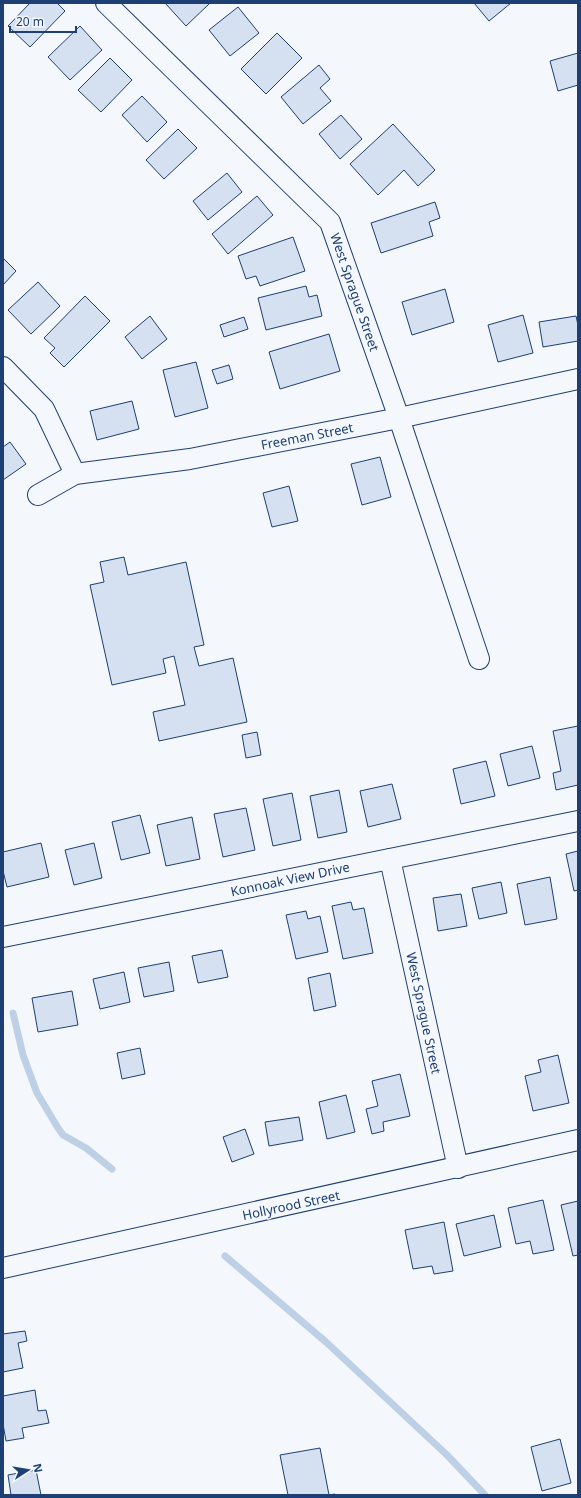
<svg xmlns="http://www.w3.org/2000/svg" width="581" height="1498" viewBox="0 0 581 1498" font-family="'Noto Sans',sans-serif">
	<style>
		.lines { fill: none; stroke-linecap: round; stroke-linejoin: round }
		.stream { stroke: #bed0e5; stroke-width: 7 }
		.building { fill: #d5e0f0; stroke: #1d3f73 }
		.minor-casing { stroke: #1d3f73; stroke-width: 22 }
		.minor { stroke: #f4f7fb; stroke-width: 20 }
		.labels { text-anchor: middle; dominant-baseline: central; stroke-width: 3; stroke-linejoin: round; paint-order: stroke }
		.street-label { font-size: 13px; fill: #1d3f73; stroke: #f4f7fb }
	</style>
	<rect width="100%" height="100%" fill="#f4f7fb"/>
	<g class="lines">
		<g class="stream">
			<path d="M13 1013 23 1055 37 1093 58 1128 63 1135 86 1148 112 1169"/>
			<path d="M225 1256 326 1342 447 1455 485 1495"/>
		</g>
	</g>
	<g class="building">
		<path d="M30 3H57L65 11 30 47 8 26Z"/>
		<path d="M165 3H210L186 26Z"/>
		<path d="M474 3H511L489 21Z"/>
		<path d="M238 7 259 33 230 56 209 30Z"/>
		<path d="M80 26 102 50 70 80 48 57Z"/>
		<path d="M277 33 302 58 266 94 241 69Z"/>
		<path d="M578 53V85L558 91 550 61Z"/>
		<path d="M110 58 132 80 101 112 78 90Z"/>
		<path d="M319 65 330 79 320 88 331 101 303 124 281 97Z"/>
		<path d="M142 96 167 122 147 142 122 115Z"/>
		<path d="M341 115 362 139 340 159 319 134Z"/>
		<path d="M393 124 435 170 418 186 404 170 378 195 350 164Z"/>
		<path d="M178 129 197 148 164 179 146 160Z"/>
		<path d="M227 173 242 192 208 220 193 201Z"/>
		<path d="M257 196 273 215 228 254 212 234Z"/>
		<path d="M435 202 440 218 429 222 433 236 381 253 371 223Z"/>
		<path d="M293 237 305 271 260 286 256 276 246 279 238 256Z"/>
		<path d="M3 258 16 271 3 285Z"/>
		<path d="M38 282 60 306 31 334 8 310Z"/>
		<path d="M306 286 309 297 317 295 322 316 266 330 258 298Z"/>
		<path d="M445 289 454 322 412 335 402 302Z"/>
		<path d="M85 296 110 321 64 367 50 353 55 348 44 338Z"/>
		<path d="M523 315 533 353 498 362 488 325Z"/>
		<path d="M150 316 167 339 142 359 125 337Z"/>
		<path d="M576 316 578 325V341L543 347 539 322Z"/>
		<path d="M244 317 248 329 224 337 220 325Z"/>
		<path d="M329 334 340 371 280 389 269 352Z"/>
		<path d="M196 362 208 408 175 417 163 370Z"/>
		<path d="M229 365 233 379 217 384 212 370Z"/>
		<path d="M132 401 139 429 97 440 90 411Z"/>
		<path d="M10 442 26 464 3 480V447Z"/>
		<path d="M380 457 391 497 362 505 351 464Z"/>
		<path d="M289 486 298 521 272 527 263 493Z"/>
		<path d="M124 557 128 575 186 562 204 645 194 647 199 666 233 658 247 722 159 741 153 712 185 705 174 656 163 659 166 673 112 685 90 585 104 582 100 562Z"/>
		<path d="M578 726V785L556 790 553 773 561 771 553 731Z"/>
		<path d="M257 732 261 755 246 758 242 735Z"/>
		<path d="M532 746 540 778 508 786 500 754Z"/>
		<path d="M486 761 495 796 461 804 453 769Z"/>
		<path d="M392 784 401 819 368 827 360 791Z"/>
		<path d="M339 790 347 832 318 838 310 796Z"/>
		<path d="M292 793 301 840 273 846 263 799Z"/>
		<path d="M246 808 255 850 223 857 214 814Z"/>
		<path d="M140 815 150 853 121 860 112 822Z"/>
		<path d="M192 817 200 859 166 866 157 825Z"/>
		<path d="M41 843 49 877 7 887 3 871V852Z"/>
		<path d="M94 843 102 878 74 885 65 850Z"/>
		<path d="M578 851V890L574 891 566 854Z"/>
		<path d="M550 877 557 919 525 925 517 884Z"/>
		<path d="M501 882 507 913 479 919 472 888Z"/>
		<path d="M461 894 467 926 438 931 433 898Z"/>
		<path d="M351 902 353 910 364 908 373 953 343 959 332 906Z"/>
		<path d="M306 911 308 919 320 916 328 952 296 959 286 915Z"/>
		<path d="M222 950 228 977 198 983 192 956Z"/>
		<path d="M169 962 174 991 144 997 138 968Z"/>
		<path d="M124 972 130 1002 100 1009 93 979Z"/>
		<path d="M330 973 336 1006 314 1011 308 978Z"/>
		<path d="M72 991 78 1025 38 1032 32 998Z"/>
		<path d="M140 1048 145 1074 122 1079 117 1053Z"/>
		<path d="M558 1055 569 1103 533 1111 525 1076 541 1072 538 1060Z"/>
		<path d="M400 1074 410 1116 383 1122 384 1131 372 1134 366 1109 378 1106 372 1081Z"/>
		<path d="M346 1095 355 1132 327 1139 319 1102Z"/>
		<path d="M299 1117 303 1140 269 1146 265 1122Z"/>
		<path d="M245 1129 254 1154 232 1162 223 1137Z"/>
		<path d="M543 1200 554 1250 533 1254 530 1241 516 1244 508 1208Z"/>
		<path d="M578 1201V1255L573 1256 561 1205Z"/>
		<path d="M494 1215 501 1247 464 1256 456 1224Z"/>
		<path d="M444 1222 453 1271 434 1274 432 1266 413 1269 405 1230Z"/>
		<path d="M25 1331 27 1341 18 1343 23 1368 3 1372V1334Z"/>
		<path d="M35 1390 38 1411 46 1410 49 1423 22 1428 24 1438 6 1441 3 1424V1396Z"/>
		<path d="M560 1439 571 1483 542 1491 531 1447Z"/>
		<path d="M320 1448 329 1495 335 1494 336 1495H288L280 1455Z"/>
		<path d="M36 1470 41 1495H11L8 1475Z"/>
	</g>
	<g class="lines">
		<g class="minor-casing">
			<g id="minor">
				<path d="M106 3 330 222 399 418 479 659"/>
				<path d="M3 367 44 409 75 474"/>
				<path d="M38 495 75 474 190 459 399 418 578 379"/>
				<path d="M390 859 458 1168"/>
				<path d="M3 937 578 821"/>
				<path d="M3 1268 578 1140"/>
			</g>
		</g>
		<use href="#minor" class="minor"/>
	</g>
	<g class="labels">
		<g class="street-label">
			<text transform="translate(355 292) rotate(71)">West Sprague Street</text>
			<text transform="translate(307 436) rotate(-11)">Freeman Street</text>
			<text transform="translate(290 879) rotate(-12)">Konnoak View Drive</text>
			<text transform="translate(424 1013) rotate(78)">West Sprague Street</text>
			<text transform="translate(291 1205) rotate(-12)">Hollyrood Street</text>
		</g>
	</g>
	<rect width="581" height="1498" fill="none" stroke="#1d3f73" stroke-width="8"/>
	<g transform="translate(28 1470) rotate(78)" stroke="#f4f7fb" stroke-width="3" paint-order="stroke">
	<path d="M0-3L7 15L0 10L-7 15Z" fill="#1d3f73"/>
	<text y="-6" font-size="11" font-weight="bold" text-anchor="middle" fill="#1d3f73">N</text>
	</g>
	<path d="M10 26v6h66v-6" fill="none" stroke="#1d3f73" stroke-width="2"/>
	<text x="16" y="26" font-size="12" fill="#1d3f73" stroke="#f4f7fb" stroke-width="3" paint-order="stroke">20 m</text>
</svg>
